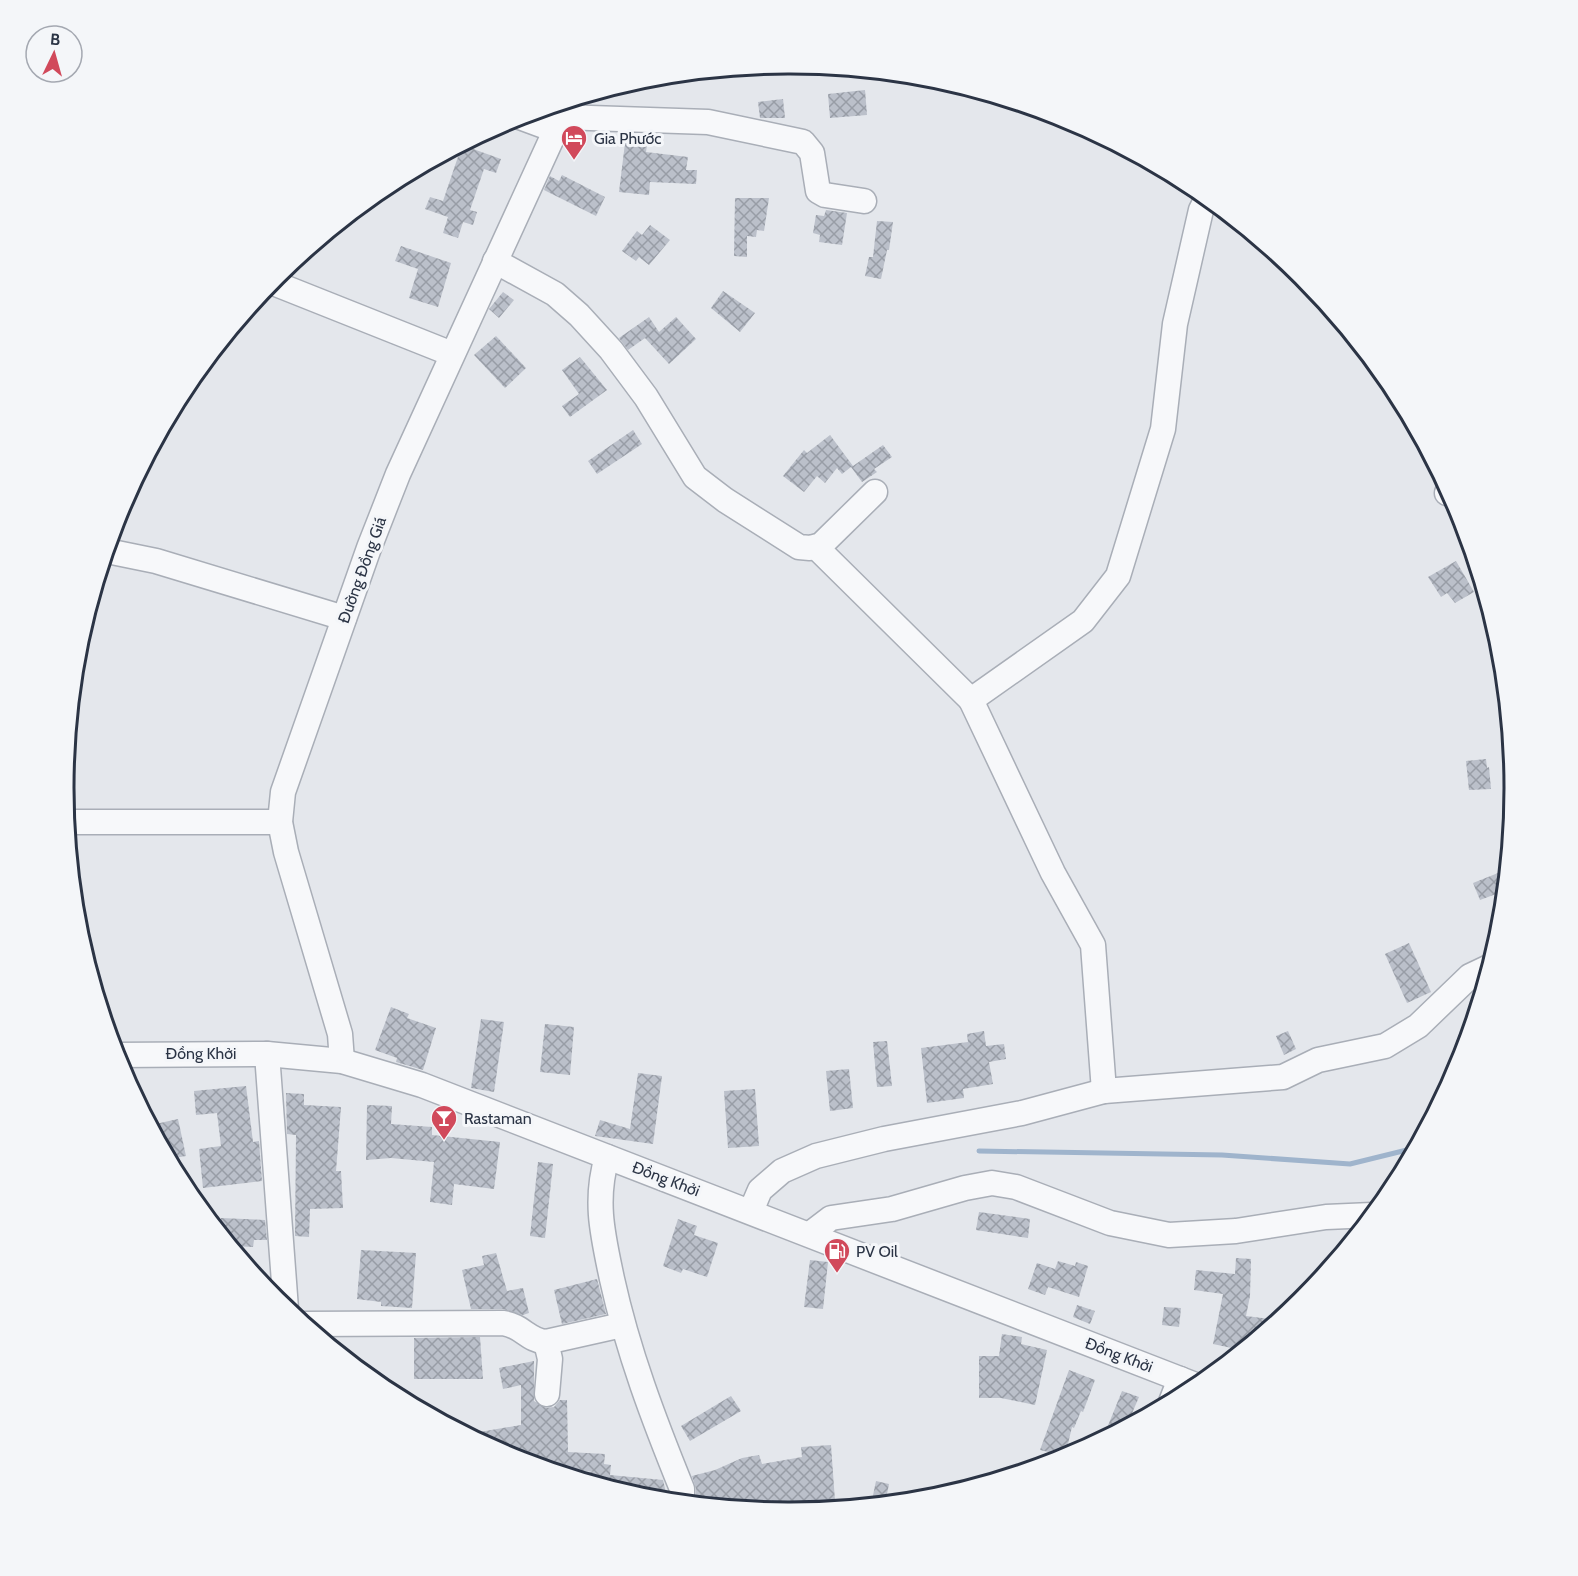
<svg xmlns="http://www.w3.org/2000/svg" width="1578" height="1576" viewBox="0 0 1578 1576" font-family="Cabin,sans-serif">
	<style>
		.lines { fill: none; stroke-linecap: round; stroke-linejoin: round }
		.stream { stroke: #9fb4cc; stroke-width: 5 }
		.building { fill: url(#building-cross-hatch) }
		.minor-casing { stroke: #a9aeb7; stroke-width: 27 }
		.minor { stroke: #f7f8fa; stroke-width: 24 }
		.labels { text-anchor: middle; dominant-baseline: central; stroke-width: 6; stroke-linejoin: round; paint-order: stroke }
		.poi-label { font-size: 16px; fill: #2b3445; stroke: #f4f6f9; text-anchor: start }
		.street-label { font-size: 16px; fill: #2b3445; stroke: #f4f6f9 }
		.rim { fill: none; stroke: #2b3445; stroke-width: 3 }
	</style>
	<defs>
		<pattern id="building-cross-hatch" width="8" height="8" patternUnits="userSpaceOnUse" patternTransform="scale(1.5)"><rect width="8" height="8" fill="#bbc0ca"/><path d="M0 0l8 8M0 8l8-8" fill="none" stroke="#989da6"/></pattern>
	</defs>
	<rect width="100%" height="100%" fill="#e4e7ec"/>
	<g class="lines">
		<path class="stream" d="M979 1151 1222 1155 1350 1164 1415 1148"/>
	</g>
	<g class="building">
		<path d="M865 90 867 115 830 118 828 94Z"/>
		<path d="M783 99 785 118H760L758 102Z"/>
		<path d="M625 143 647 145 646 152 688 157 686 170H697L696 184 650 182 649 195 619 192Z"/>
		<path d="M462 145 501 159 496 173 484 169 470 210 477 212 473 225 463 222 458 238 443 233 448 217 425 209 430 197 443 201Z"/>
		<path d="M562 175 605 197 596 216 544 190 550 176 559 181Z"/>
		<path d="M735 198H769L764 231 757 230 756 237 747 236V257L734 256Z"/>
		<path d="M826 210 847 213 842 245 819 242 820 235 813 233 816 215 824 216Z"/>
		<path d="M877 221 893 222 889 250H887L881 279 865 276 869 257H873Z"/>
		<path d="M650 225 670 240 649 265 639 257 636 261 622 251 637 231 642 235Z"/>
		<path d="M401 246 451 263 438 307 409 298 418 269 395 261Z"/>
		<path d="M723 291 755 313 740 332 711 308Z"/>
		<path d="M503 292 514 300 499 318 489 309Z"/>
		<path d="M649 317 659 332 676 317 696 339 669 364 645 338 628 350 619 338Z"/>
		<path d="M496 336 526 368 505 388 474 355Z"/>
		<path d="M580 357 607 390 570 417 562 406 579 394 562 370Z"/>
		<path d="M633 430 642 444 597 474 588 461Z"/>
		<path d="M830 435 853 466 883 445 892 457 874 469 877 472 862 482 851 467 842 474 837 468 825 483 817 476 804 492 783 476 804 450 807 453Z"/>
		<path d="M1456 561 1474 592 1455 603 1447 593 1441 597 1428 577Z"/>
		<path d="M1486 759 1487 768 1489 767 1491 789 1469 790 1466 761Z"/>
		<path d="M1498 873 1504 891 1480 900 1473 883Z"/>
		<path d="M1409 943 1431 992 1407 1003 1385 954Z"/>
		<path d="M391 1007 409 1014 407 1018 436 1028 423 1070 396 1062 397 1058 375 1050Z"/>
		<path d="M481 1019 504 1022 494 1092 471 1088Z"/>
		<path d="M545 1024 574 1027 570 1075 540 1072Z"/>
		<path d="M984 1031 986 1046 1004 1044 1006 1059 989 1062 993 1084 963 1089 964 1098 927 1103 921 1048 968 1042 967 1034Z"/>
		<path d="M1288 1031 1296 1049 1284 1055 1276 1036Z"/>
		<path d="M887 1041 892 1086 877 1087 873 1042Z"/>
		<path d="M849 1069 853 1108 830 1111 826 1071Z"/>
		<path d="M638 1073 662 1076 653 1144 595 1136 600 1120 630 1129Z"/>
		<path d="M246 1086 253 1142 259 1141 262 1181 203 1188 199 1149 221 1146 217 1113 196 1115 194 1091Z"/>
		<path d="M755 1089 759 1146 728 1148 724 1091Z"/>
		<path d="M286 1093 304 1094V1105L341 1107 336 1171H341L343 1208 310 1209 309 1237 295 1236 296 1135 287 1134Z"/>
		<path d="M367 1105 392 1106 391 1124 432 1127V1135L500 1142 494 1189 454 1184 452 1205 430 1202 434 1162 391 1158 366 1160Z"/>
		<path d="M178 1119 186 1156 169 1159 151 1125Z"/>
		<path d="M538 1162 553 1164 545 1238 530 1236Z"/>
		<path d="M979 1212 1030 1219 1028 1238 976 1230Z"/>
		<path d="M221 1218 265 1220 267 1240H254L253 1247 231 1246 220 1232Z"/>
		<path d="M678 1219 697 1226 694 1235 718 1243 707 1277 683 1269 681 1273 663 1266Z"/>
		<path d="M361 1250 416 1253 412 1308 381 1306V1302L357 1299Z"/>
		<path d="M496 1253 507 1291 523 1288 529 1313 523 1315 503 1309H471L462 1270 484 1265 482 1256Z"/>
		<path d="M1236 1258 1251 1259 1250 1296 1246 1316 1278 1320 1241 1350 1213 1344 1223 1294 1194 1290 1196 1270 1235 1274Z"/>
		<path d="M810 1260 828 1262 823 1309 804 1307Z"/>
		<path d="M1058 1261 1075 1266 1076 1262 1088 1266 1079 1297 1048 1287 1045 1295 1028 1289 1037 1263 1055 1269Z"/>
		<path d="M597 1279 606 1314 562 1324 554 1290Z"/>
		<path d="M1077 1305 1095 1311 1090 1324 1073 1317Z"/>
		<path d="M1164 1307 1181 1308 1179 1327 1162 1325Z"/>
		<path d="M1002 1334 1022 1337 1021 1344 1047 1350 1035 1405 1001 1398H979V1356H999Z"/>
		<path d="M480 1337 483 1379H414V1338Z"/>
		<path d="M534 1361V1401L546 1408 554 1407 560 1400H567L568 1452 605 1454 604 1464 611 1465 610 1475 663 1480 668 1501 647 1499 579 1478 581 1472H596L567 1470V1475L511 1458 468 1434 521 1425V1385L503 1389 499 1368Z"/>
		<path d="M1069 1370 1095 1380 1083 1412 1081 1411 1074 1428 1072 1427 1065 1456 1040 1450Z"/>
		<path d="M1122 1391 1139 1397 1127 1425 1103 1438Z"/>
		<path d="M731 1396 741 1411 690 1441 681 1426Z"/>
		<path d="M831 1445 835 1501 804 1503 806 1511 789 1513 774 1512 772 1500 729 1507 696 1504V1489L692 1476 715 1470 742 1458 759 1455 762 1464 802 1457 801 1447Z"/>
		<path d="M876 1481 889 1484 885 1504 871 1505Z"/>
	</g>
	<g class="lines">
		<g class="minor-casing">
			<g id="minor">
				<path d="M517 116 555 130"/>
				<path d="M561 117 708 122 803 142 812 153 818 191 825 195 864 201"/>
				<path d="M495 261 555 294 579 315 611 350 646 397 695 477 725 500 799 547 810 548 821 545 875 492"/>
				<path d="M271 282 452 354"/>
				<path d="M1447 493H1450"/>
				<path d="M816 547 971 700 1083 621 1118 576 1163 429 1175 324 1201 210 1207 198"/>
				<path d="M107 551 156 561 344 618"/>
				<path d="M971 700 1053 873 1093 945 1104 1091"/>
				<path d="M67 822H280"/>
				<path d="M267 1054 286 1309"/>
				<path d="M116 1055 267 1054 342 1061 422 1085 1198 1386"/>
				<path d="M342 1061 340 1034 286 852 280 822 283 792 369 548 398 474 569 101"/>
				<path d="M607 1157C594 1201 603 1236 612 1279 628 1352 654 1420 682 1489V1502"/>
				<path d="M751 1211 760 1190 782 1171 816 1156 884 1139 1022 1113 1104 1091 1283 1077 1318 1060 1385 1046 1418 1026 1470 976 1489 967"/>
				<path d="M810 1234 831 1218 892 1209 965 1188 992 1183 1016 1187 1110 1223 1169 1235 1236 1231 1326 1217 1372 1215"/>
				<path d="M304 1324 503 1323C521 1325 529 1341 546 1342L622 1325"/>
				<path d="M546 1342 550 1359 547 1394"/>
				<path d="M1171 1402 1180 1379"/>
			</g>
		</g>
		<use href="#minor" class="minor"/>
	</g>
	<defs>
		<g id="hotel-pin" transform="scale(1.35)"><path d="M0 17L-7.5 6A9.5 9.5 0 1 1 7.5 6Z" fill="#d1495b" stroke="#f4f6f9"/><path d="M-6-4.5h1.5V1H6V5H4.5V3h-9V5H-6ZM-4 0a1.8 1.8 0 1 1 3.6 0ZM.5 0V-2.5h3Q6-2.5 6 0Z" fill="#fff"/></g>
		<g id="bar-pin" transform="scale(1.35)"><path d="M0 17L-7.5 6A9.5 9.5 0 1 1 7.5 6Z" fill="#d1495b" stroke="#f4f6f9"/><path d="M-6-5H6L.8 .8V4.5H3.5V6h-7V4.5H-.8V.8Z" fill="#fff"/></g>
		<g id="fuel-pin" transform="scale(1.35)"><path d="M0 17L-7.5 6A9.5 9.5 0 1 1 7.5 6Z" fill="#d1495b" stroke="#f4f6f9"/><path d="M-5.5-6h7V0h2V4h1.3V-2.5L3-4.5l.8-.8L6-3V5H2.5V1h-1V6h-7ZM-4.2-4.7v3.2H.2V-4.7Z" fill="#fff"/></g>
	</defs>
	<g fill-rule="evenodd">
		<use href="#hotel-pin" x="574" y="138"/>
		<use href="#bar-pin" x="444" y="1118"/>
		<use href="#fuel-pin" x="837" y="1251"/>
	</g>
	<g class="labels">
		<g class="poi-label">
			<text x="594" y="138">Gia Phước</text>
			<text x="464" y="1118">Rastaman</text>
			<text x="856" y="1251">PV Oil</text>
		</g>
		<g class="street-label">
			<text transform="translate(362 570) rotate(-70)">Đường Đồng Giá</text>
			<text x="201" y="1053">Đồng Khởi</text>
			<text transform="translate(666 1179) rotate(21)">Đồng Khởi</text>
			<text transform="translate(1119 1355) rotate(21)">Đồng Khởi</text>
		</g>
	</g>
	<path d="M0 0H1578V1576H0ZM788 74H790A714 714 0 0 1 1504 788V788A714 714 0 0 1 790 1502H788A714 714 0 0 1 74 788V788A714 714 0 0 1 788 74Z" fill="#f4f6f9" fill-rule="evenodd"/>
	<path class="rim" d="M788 74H790A714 714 0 0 1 1504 788V788A714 714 0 0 1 790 1502H788A714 714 0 0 1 74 788V788A714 714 0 0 1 788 74Z"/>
	<g transform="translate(54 54) rotate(5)"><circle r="28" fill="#f4f6f9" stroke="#a4a8b1" stroke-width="1.5"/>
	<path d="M0-4.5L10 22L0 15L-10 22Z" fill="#d1495b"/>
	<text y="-9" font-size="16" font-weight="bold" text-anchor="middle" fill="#2b3445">B</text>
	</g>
</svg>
